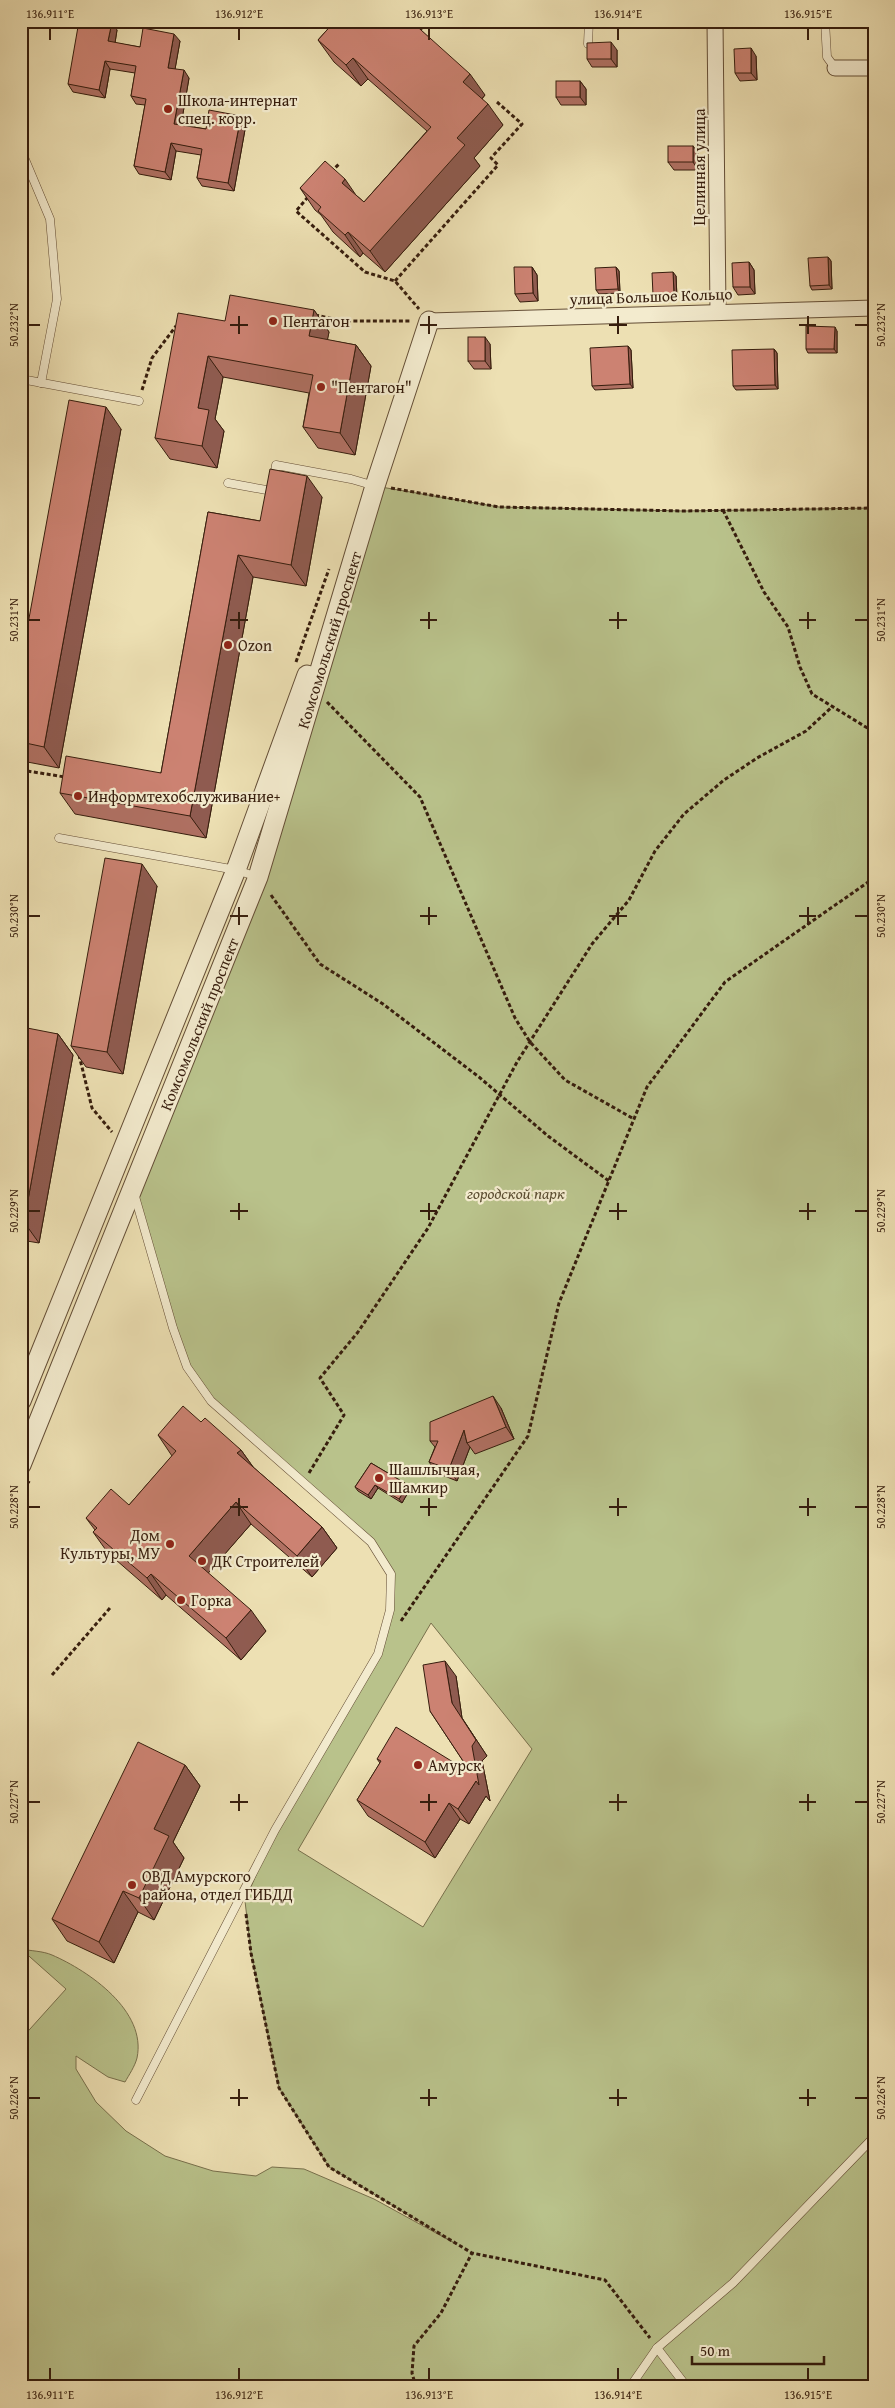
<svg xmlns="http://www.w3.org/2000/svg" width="895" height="2408" viewBox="0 0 895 2408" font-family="'Gentium Book Plus',serif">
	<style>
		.green { fill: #b9c28b; stroke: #78704c; fill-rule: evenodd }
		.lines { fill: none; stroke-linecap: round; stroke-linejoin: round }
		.service-casing { stroke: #644e36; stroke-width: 9 }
		.minor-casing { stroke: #644e36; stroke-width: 17 }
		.tertiary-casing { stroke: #644e36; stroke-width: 21 }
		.path { stroke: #361d0d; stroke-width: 3; stroke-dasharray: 4 2.5; stroke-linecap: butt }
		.service { stroke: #f3ebce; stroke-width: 8 }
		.minor { stroke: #f3ebce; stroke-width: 15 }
		.tertiary { stroke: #f3ebce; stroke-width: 19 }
		.wall { fill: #af7062; stroke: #361d0d }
		.shaded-wall { fill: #8f5b50; stroke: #361d0d }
		.building { fill: #cc8272; stroke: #361d0d }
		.ticks { fill: none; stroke: #361d0d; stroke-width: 2 }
		.poi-dot { fill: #8f2418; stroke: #f3ebce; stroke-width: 2 }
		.labels { text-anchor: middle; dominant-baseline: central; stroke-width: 4.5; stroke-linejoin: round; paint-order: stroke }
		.poi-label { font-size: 16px; fill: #361d0d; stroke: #f3ebce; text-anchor: start }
		.street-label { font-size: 16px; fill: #361d0d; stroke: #f3ebce }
		.park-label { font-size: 16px; font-style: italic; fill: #5d4f33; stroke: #f3ebce }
		.neatline { fill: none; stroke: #361d0d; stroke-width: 2 }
		.ticks-label { font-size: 12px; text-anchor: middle; fill: #361d0d }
	</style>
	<rect width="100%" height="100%" fill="#ede0b3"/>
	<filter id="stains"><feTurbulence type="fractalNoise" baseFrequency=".004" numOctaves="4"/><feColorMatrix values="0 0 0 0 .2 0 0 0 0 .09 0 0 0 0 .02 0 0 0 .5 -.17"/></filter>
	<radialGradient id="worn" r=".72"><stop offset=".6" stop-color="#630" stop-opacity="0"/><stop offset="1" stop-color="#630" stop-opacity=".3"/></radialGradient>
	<path class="green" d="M375 486 499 507 684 511 874 508V2387H21V2039L66 1989 21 1949C31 1951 43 1951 52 1955 89 1971 147 2011 137 2058 135 2066 129 2075 125 2082L108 2077 76 2056V2069L96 2102 126 2131 165 2156 213 2171 256 2176 272 2167 304 2169 374 2199 456 2244 329 2167 279 2088 251 1953 245 1901 275 1830 378 1654 390 1610 391 1574 371 1542 211 1401 187 1367 133 1189 258 877ZM431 1623 532 1749 423 1927 298 1850Z"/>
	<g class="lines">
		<g class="service-casing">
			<g id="service">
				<path d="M825 21 827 57 835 68"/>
				<path d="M588 44 589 21"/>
				<path d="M21 150 50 219 57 299 41 383"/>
				<path d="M21 379 139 401"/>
				<path d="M228 483 272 491 276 465 351 479 375 486"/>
				<path d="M59 838 236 870 258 877"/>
				<path d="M134 1193 173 1328 187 1367 211 1401 371 1542 391 1574 390 1610 378 1654 275 1830 136 2100"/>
				<path d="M657 2348 687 2387"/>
				<path d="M630 2387 657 2348 733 2283 874 2137"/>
			</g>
		</g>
		<g class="minor-casing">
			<g id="minor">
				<path d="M715 21 718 312"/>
				<path d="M835 68H874"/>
				<path d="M429 321 874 308"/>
			</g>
		</g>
		<g class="tertiary-casing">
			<g id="tertiary">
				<path d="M21 1401 236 870 307 675"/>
				<path d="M21 1465 258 877 375 486 429 321"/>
			</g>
		</g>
		<g class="path">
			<path d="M331 172 339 164"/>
			<path d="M308 197 296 211 365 272 395 281 419 309"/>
			<path d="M395 281 498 165 491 158 522 124 497 102"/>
			<path d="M315 315 344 321H411"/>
			<path d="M142 390 152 358 176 326"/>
			<path d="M391 488 499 507 684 511 874 508"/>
			<path d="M723 510 764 592 788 627 800 667 812 694 874 732"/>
			<path d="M296 662 329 569"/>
			<path d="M327 702 420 797 515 1018 530 1042 565 1080 634 1119"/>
			<path d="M21 770 65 777"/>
			<path d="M271 895 320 964 383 1004 479 1077 548 1136 609 1181"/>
			<path d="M79 1055 92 1108 112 1132"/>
			<path d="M309 1473 344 1415 320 1378 358 1332 428 1228 517 1062 592 944 629 900 655 851 684 814 724 780 757 758 806 731 833 706"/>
			<path d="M21 1501 29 1481"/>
			<path d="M401 1621 528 1436 559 1303 647 1087 725 982 874 878"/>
			<path d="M52 1675 110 1608"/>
			<path d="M246 1914 251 1953 279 2088 329 2167 472 2253 605 2280 650 2338"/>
			<path d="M416 2387 412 2373 414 2346 441 2313 472 2253"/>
		</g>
		<use href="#service" class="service"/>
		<use href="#minor" class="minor"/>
		<use href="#tertiary" class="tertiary"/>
	</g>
	<g class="wall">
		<path d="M335 21H420L424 27 421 30 485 95 482 99 503 125 474 158 480 166 385 272 363 253 360 257 333 232 321 215 315 210 300 188 357 196 364 202 427 131 368 79 361 86 334 62 318 40Z"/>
		<path d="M117 30 115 43 140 47 180 41 175 69 189 78 181 125 206 129 246 124 234 191 202 186 197 178 201 155 176 151 171 180 139 174 134 166 145 105 136 104 131 96 135 73 110 69 105 98 73 92 68 84Z"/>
		<path d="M617 50V67H592L587 59Z"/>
		<path d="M756 56 757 80 740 81 735 73Z"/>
		<path d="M580 81 586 89V105H561L556 97Z"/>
		<path d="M693 146 698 153V170H674L668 162Z"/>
		<path d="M828 257 831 261 832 289 812 290 810 286Z"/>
		<path d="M749 262 754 270 755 294 738 295 733 287Z"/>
		<path d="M532 267 537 275 538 301 520 302 515 294Z"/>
		<path d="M616 267 619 271 620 293 599 294 596 290Z"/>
		<path d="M676 276 677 298 655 299 653 295Z"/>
		<path d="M314 310 329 332 327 340 356 345 371 366 355 455 318 448 303 427 309 393 223 377 215 419 224 431 217 468 170 459 155 438 225 321Z"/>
		<path d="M837 331V353H808L806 349Z"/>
		<path d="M490 344 491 369H474L468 361Z"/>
		<path d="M628 346 631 350 633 388 595 390 592 386Z"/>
		<path d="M774 349 777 353 778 389 736 390 733 386Z"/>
		<path d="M121 429 59 768 22 761 21 760V662Z"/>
		<path d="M322 497 306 586 253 577 206 838 75 814 60 793 161 773 208 512 260 521Z"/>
		<path d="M157 886 123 1074 86 1067 71 1046Z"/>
		<path d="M21 1030 58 1034 73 1055 39 1243 21 1240Z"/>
		<path d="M501 1408 514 1439 475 1454 470 1447 457 1481 437 1473 429 1462 435 1447 430 1441Z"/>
		<path d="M201 1422 241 1450 253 1467 322 1527 337 1548 312 1577 251 1524 208 1573 266 1631 241 1660 166 1595 162 1600 108 1553 93 1532 95 1530 86 1518 129 1505 172 1456 158 1435Z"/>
		<path d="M371 1463 408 1485 410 1489 402 1503 378 1488 371 1499 358 1491 355 1487Z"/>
		<path d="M456 1676 462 1718 487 1756 482 1761 490 1801 486 1796 469 1824 460 1819 435 1858 368 1816 357 1800 380 1763 377 1759 471 1773 430 1711Z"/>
		<path d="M185 1765 200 1786 173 1842 184 1858 154 1920 138 1912 114 1963 67 1941 52 1919Z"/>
	</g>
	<g class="shaded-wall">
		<path d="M407 21H420L424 27 417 35Z"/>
		<path d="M112 22 117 30 114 49 108 41Z"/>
		<path d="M174 34 180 41 174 75 168 68Z"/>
		<path d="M611 42 617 50V67L611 59Z"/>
		<path d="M751 48 756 56 757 80 751 73Z"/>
		<path d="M353 58 368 79 361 86 346 65Z"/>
		<path d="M105 61 110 69 105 98 99 90Z"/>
		<path d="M184 70 189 78 180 131 174 124Z"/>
		<path d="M470 74 485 95 478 103 463 82Z"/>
		<path d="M580 81 586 89V105L580 97Z"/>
		<path d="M488 104 503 125 474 158 480 166 385 272 370 251 457 138Z"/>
		<path d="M241 116 246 124 234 191 228 183Z"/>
		<path d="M171 143 176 151 171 180 165 172Z"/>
		<path d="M693 146 698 153V170L693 162Z"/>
		<path d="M345 179 360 201 342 183Z"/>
		<path d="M348 232 363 253 360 257 345 235Z"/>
		<path d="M828 257 831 261 832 289 829 285Z"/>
		<path d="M749 262 754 270 755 294 750 287Z"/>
		<path d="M532 267 537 275 538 301 533 293Z"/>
		<path d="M616 267 619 271 620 293 618 289Z"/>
		<path d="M673 272 676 276 677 298 674 294Z"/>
		<path d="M314 310 329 332 324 358 309 336Z"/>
		<path d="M835 327 837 331V353L834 349Z"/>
		<path d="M485 337 490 344 491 369 485 361Z"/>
		<path d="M356 345 371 366 355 455 340 433Z"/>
		<path d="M628 346 631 350 633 388 630 384Z"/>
		<path d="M774 349 777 353 778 389 775 385Z"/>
		<path d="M208 356 223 377 215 419 224 431 217 468 202 446 198 408Z"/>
		<path d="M106 407 121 429 59 768 44 747Z"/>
		<path d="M307 476 322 497 306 586 291 565Z"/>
		<path d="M238 555 253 577 206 838 190 816Z"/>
		<path d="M142 864 157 886 123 1074 107 1052Z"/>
		<path d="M58 1034 73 1055 39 1243 24 1222Z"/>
		<path d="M493 1396 501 1408 514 1439 506 1427Z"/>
		<path d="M464 1430 467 1443 470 1447 457 1481 449 1469Z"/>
		<path d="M241 1450 256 1471 237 1453Z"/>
		<path d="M375 1485 378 1488 371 1499 368 1495Z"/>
		<path d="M408 1485 410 1489 402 1503 399 1499Z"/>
		<path d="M236 1502 251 1524 204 1578 189 1556Z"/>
		<path d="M322 1527 337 1548 312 1577 297 1556Z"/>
		<path d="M151 1574 166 1595 162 1600 147 1578Z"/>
		<path d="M251 1610 266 1631 241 1660 226 1638Z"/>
		<path d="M445 1661 456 1676 462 1718 487 1756 482 1761 490 1801 486 1796 469 1824 458 1809 476 1781 452 1703Z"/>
		<path d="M185 1765 200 1786 173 1842 184 1858 154 1920 139 1898 154 1829Z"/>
		<path d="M449 1803 460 1819 435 1858 425 1842Z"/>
		<path d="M123 1891 138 1912 114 1963 99 1942Z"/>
	</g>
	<g class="building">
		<path d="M79 21H107L112 22 108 41 140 47 143 28 174 34 168 68 184 70 174 124 206 129 209 110 241 116 228 183 197 178 202 149 171 143 165 172 134 166 146 99 131 96 136 66 105 61 99 90 68 84Z"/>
		<path d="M335 21H411L470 74 463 82 488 104 457 138 465 145 370 251 348 232 345 235 318 211 321 207 300 188 325 161 345 179 342 183 364 202 431 127 353 58 346 65 318 40Z"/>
		<path d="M611 42V59H587V43Z"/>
		<path d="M751 48V73H735L734 49Z"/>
		<rect x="556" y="81" width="24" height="16"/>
		<rect x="668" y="146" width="25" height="16"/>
		<path d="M828 257 829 285 810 286 808 258Z"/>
		<path d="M749 262 750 287H733L732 263Z"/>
		<path d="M514 267H532L533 293 515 294Z"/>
		<path d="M616 267 618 289 596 290 595 268Z"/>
		<path d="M673 272 674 294 653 295 652 273Z"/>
		<path d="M230 295 314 310 309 336 356 345 340 433 303 427 313 375 208 356 198 408 209 410 202 446 155 438 178 313 225 321Z"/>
		<path d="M806 326 835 327 834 349H806Z"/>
		<rect x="468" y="337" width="17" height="24"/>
		<path d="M628 346 630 384 592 386 590 348Z"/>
		<path d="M774 349 775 385 733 386 732 350Z"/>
		<path d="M69 400 106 407 44 747 21 742V662Z"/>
		<path d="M270 469 307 476 291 565 238 555 190 816 60 793 66 756 161 773 208 512 260 521Z"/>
		<path d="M105 858 142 864 107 1052 71 1046Z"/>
		<path d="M22 1027 58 1034 24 1222 21 1221Z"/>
		<path d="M493 1396 506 1427 467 1443 464 1430 449 1469 429 1462 438 1441H430V1422Z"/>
		<path d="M183 1406 201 1422 205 1418 241 1450 237 1453 322 1527 297 1556 236 1502 189 1556 251 1610 226 1638 151 1574 147 1578 93 1532 97 1528 86 1518 111 1489 129 1505 176 1451 158 1435Z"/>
		<path d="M371 1463 408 1485 399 1499 375 1485 368 1495 355 1487Z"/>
		<path d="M445 1661 452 1703 476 1740 472 1746 479 1785 476 1781 458 1809 449 1803 425 1842 357 1800 381 1761 377 1759 396 1727 471 1773 430 1711 423 1665Z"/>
		<path d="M138 1742 185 1765 154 1829 169 1836 139 1898 123 1891 99 1942 52 1919Z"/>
		<path d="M21 2378 29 2385 27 2387H21Z"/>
	</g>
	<path class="ticks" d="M50 28V40M239 28V40M429 28V40M618 28V40M808 28V40M239 316V334M429 316V334M618 316V334M808 316V334M28 325H40M230 325H248M420 325H437M609 325H627M799 325H816M855 325H868M239 612V629M429 612V629M618 612V629M808 612V629M28 620H40M230 620H248M420 620H437M609 620H627M799 620H816M855 620H868M239 907V925M429 907V925M618 907V925M808 907V925M28 916H40M230 916H248M420 916H437M609 916H627M799 916H816M855 916H868M239 1203V1220M429 1203V1220M618 1203V1220M808 1203V1220M28 1211H40M230 1211H248M420 1211H437M609 1211H627M799 1211H816M855 1211H868M239 1498V1516M429 1498V1516M618 1498V1516M808 1498V1516M28 1507H40M230 1507H248M420 1507H437M609 1507H627M799 1507H816M855 1507H868M239 1794V1811M429 1794V1811M618 1794V1811M808 1794V1811M28 1802H40M230 1802H248M420 1802H437M609 1802H627M799 1802H816M855 1802H868M239 2089V2106M429 2089V2106M618 2089V2106M808 2089V2106M28 2098H40M230 2098H248M420 2098H437M609 2098H627M799 2098H816M855 2098H868M50 2368V2380M239 2368V2380M429 2368V2380M618 2368V2380M808 2368V2380"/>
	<g class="poi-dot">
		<circle cx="168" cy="109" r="5"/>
		<circle cx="273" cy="321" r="5"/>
		<circle cx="321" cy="387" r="5"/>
		<circle cx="228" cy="645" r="5"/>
		<circle cx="78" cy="796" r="5"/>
		<circle cx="379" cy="1478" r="5"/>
		<circle cx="170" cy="1544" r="5"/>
		<circle cx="202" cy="1561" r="5"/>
		<circle cx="181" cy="1600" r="5"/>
		<circle cx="418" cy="1765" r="5"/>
		<circle cx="132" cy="1885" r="5"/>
	</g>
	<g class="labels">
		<g class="poi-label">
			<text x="178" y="100">Школа-интернат<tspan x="178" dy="18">спец. корр.</tspan></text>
			<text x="283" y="321">Пентагон</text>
			<text x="331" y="387">"Пентагон"</text>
			<text x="238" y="645">Ozon</text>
			<text x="88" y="796">Информтехобслуживание+</text>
			<text x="389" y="1469">Шашлычная,<tspan x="389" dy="18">Шамкир</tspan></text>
			<text x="160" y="1535" text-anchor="end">Дом<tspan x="160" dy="18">Культуры, МУ</tspan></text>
			<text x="212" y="1561">ДК Строителей</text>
			<text x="191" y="1600">Горка</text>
			<text x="428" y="1765">Амурск</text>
			<text x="142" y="1876">ОВД Амурского<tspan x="142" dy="18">района, отдел ГИБДД</tspan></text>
		</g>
		<g class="street-label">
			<text transform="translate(699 167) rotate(-90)">Целинная улица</text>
			<text transform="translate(651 296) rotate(-2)">улица Большое Кольцо</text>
			<text transform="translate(329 640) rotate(-73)">Комсомольский проспект</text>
			<text transform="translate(199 1024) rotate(-68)">Комсомольский проспект</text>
		</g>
		<g class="park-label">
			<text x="516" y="1193">городской парк</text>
		</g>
	</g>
	<rect width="895" height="2408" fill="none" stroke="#ede0b3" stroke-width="55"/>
	<path d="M692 2356v8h132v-8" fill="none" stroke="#361d0d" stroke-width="2.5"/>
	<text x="700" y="2356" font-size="15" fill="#361d0d" stroke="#f3ebce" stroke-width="4" paint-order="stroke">50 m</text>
	<rect x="28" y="28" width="840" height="2352" class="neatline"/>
	<g class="ticks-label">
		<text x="50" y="18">136.911°E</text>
		<text x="239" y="18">136.912°E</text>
		<text x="429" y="18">136.913°E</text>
		<text x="618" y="18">136.914°E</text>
		<text x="808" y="18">136.915°E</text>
		<text transform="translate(14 325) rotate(-90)" y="4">50.232°N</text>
		<text transform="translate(881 325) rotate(-90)" y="4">50.232°N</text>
		<text transform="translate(14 620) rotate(-90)" y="4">50.231°N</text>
		<text transform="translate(881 620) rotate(-90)" y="4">50.231°N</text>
		<text transform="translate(14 916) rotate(-90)" y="4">50.230°N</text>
		<text transform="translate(881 916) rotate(-90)" y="4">50.230°N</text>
		<text transform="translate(14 1211) rotate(-90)" y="4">50.229°N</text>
		<text transform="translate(881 1211) rotate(-90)" y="4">50.229°N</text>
		<text transform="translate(14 1507) rotate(-90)" y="4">50.228°N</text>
		<text transform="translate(881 1507) rotate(-90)" y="4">50.228°N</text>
		<text transform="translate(14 1802) rotate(-90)" y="4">50.227°N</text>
		<text transform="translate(881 1802) rotate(-90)" y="4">50.227°N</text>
		<text transform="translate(14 2098) rotate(-90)" y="4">50.226°N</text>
		<text transform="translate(881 2098) rotate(-90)" y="4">50.226°N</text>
		<text x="50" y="2399">136.911°E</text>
		<text x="239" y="2399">136.912°E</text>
		<text x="429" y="2399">136.913°E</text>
		<text x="618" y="2399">136.914°E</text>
		<text x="808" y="2399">136.915°E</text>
	</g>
	<rect width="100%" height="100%" filter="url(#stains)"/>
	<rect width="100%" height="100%" fill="url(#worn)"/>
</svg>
